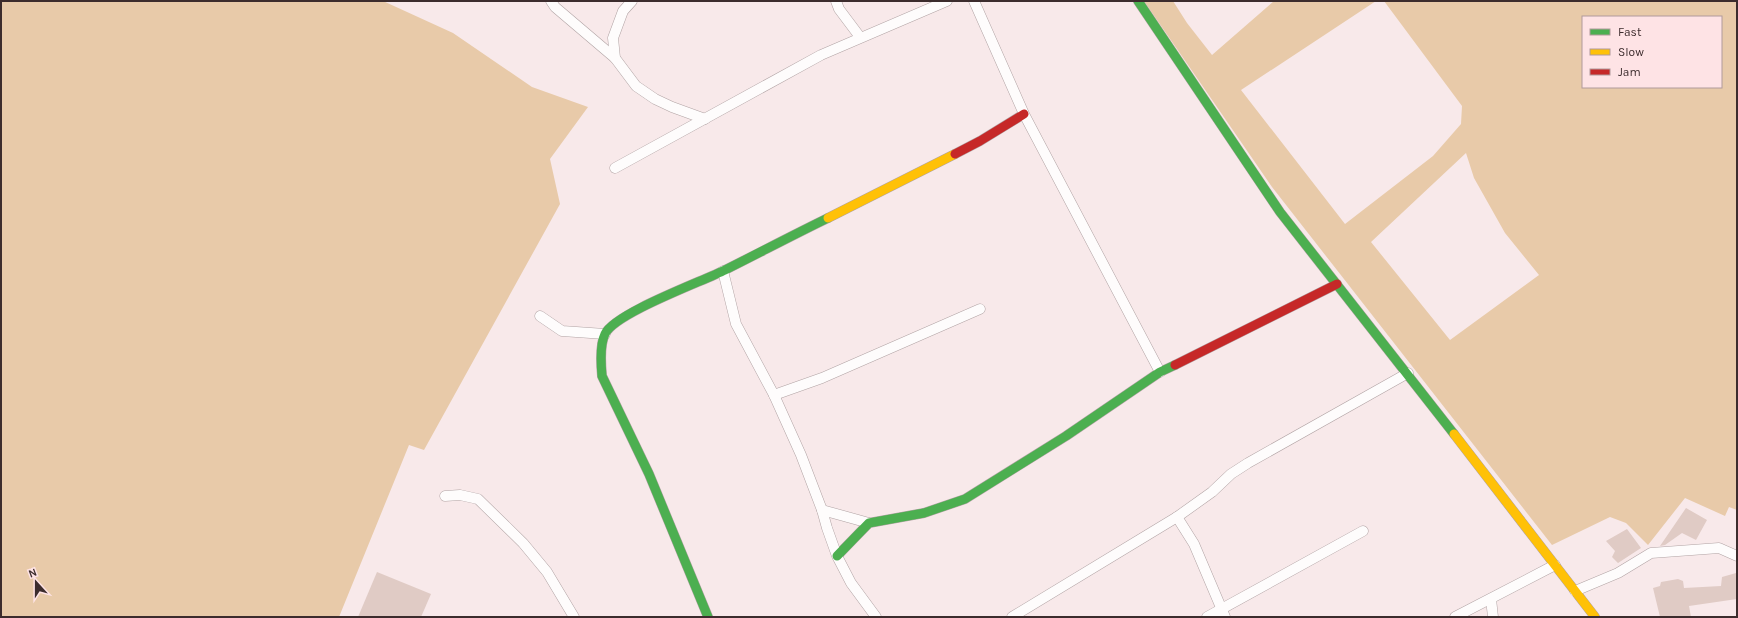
<svg xmlns="http://www.w3.org/2000/svg" width="1738" height="618" viewBox="0 0 1738 618" font-family="Karla,sans-serif">
	<style>
		.green { fill: #e8caa9; fill-rule: evenodd }
		.building { fill: #e0cbc5 }
		.lines { fill: none; stroke-linecap: round; stroke-linejoin: round }
		.street-casing { stroke: #b1a3a4; stroke-width: 11 }
		.fast-casing { stroke: #b1a3a4; stroke-width: 10 }
		.slow-casing { stroke: #b1a3a4; stroke-width: 10 }
		.jam-casing { stroke: #b1a3a4; stroke-width: 10 }
		.street { stroke: #fefcfc; stroke-width: 10 }
		.fast { stroke: #4caf50; stroke-width: 9 }
		.slow { stroke: #ffc107; stroke-width: 9 }
		.jam { stroke: #c62828; stroke-width: 9 }
	</style>
	<rect width="100%" height="100%" fill="#f8e9ea"/>
	<g class="green">
		<path d="M1 1H383L453 33 532 87 588 107 550 159 560 204 424 450 409 445 339 617H1Z"/>
		<path d="M1144 1H1173L1187 23 1212 55 1274 1H1376L1241 90 1345 224 1433 156 1461 124 1462 106 1384 1H1737V510L1729 507 1725 516 1685 498 1648 545 1626 523 1610 517 1552 545 1272 187ZM1583 17H1721V87H1583ZM1466 153 1474 178 1505 233 1539 275 1450 340 1371 242Z"/>
	</g>
	<g class="building">
		<path d="M1686 508 1707 520 1696 540 1682 533 1665 545 1660 546Z"/>
		<path d="M1627 529 1641 548 1618 563 1612 557 1615 551 1606 541Z"/>
		<path d="M377 572 431 594 421 617H358Z"/>
		<path d="M1736 573 1737 599 1689 606 1691 617H1660L1653 588 1660 586 1661 582 1678 579 1683 581 1684 588 1721 586 1722 577Z"/>
	</g>
	<g class="lines">
		<g class="street-casing">
			<g id="street">
				<path d="M551 1 555 7 615 58"/>
				<path d="M632 1 623 11 613 38 615 58 636 86 655 99 672 107 705 119"/>
				<path d="M836 1 839 9 860 37"/>
				<path d="M974 1 1024 114 1160 372"/>
				<path d="M615 168 821 55 947 1"/>
				<path d="M723 271 736 324 774 395 801 455 822 510 827 528 837 556 851 583 876 617"/>
				<path d="M540 316 562 331 605 334"/>
				<path d="M774 395 822 378 980 309"/>
				<path d="M445 496 460 495 478 499 523 543 547 572 574 617"/>
				<path d="M822 510 869 523"/>
				<path d="M1177 517 1194 544 1225 617"/>
				<path d="M1575 591 1618 573 1651 553 1719 548 1737 556"/>
				<path d="M1491 599 1493 617"/>
				<path d="M1012 617 1177 517 1212 492 1231 474 1248 463 1408 373"/>
				<path d="M1207 617 1363 531"/>
				<path d="M1455 617 1555 565"/>
			</g>
		</g>
		<g class="fast-casing">
			<g id="fast">
				<path d="M1138 1 1280 212 1454 434"/>
				<path d="M837 556 869 523 924 513 965 499 1066 436 1160 372 1175 365"/>
				<path d="M708 617 649 474 602 376C601 365 600 344 605 334 615 313 701 282 725 270 759 253 793 235 828 218"/>
			</g>
		</g>
		<g class="slow-casing">
			<g id="slow">
				<path d="M828 218 955 154"/>
				<path d="M1454 434 1595 617"/>
			</g>
		</g>
		<g class="jam-casing">
			<g id="jam">
				<path d="M955 154 980 141 1024 114"/>
				<path d="M1175 365 1337 284"/>
			</g>
		</g>
		<use href="#street" class="street"/>
		<use href="#fast" class="fast"/>
		<use href="#slow" class="slow"/>
		<use href="#jam" class="jam"/>
	</g>
	<rect width="1738" height="618" fill="none" stroke="#3c2c2d" stroke-width="4"/>
	<rect x="1582" y="16" width="140" height="72" fill="#fee3e5" stroke="#b09a9b"/>
	<rect x="1590" y="29" width="20" height="6" fill="#4caf50" stroke="#b09a9b"/>
	<text x="1618" y="36" font-size="12" fill="#3c2c2d">Fast</text>
	<rect x="1590" y="49" width="20" height="6" fill="#ffc107" stroke="#b09a9b"/>
	<text x="1618" y="56" font-size="12" fill="#3c2c2d">Slow</text>
	<rect x="1590" y="69" width="20" height="6" fill="#c62828" stroke="#b09a9b"/>
	<text x="1618" y="76" font-size="12" fill="#3c2c2d">Jam</text>
	<g transform="translate(36 582) rotate(339)" stroke="#fee3e5" stroke-width="3" paint-order="stroke">
	<path d="M0-3L7 15L0 10L-7 15Z" fill="#3c2c2d"/>
	<text y="-6" font-size="11" font-weight="bold" text-anchor="middle" fill="#3c2c2d">N</text>
	</g>
</svg>
